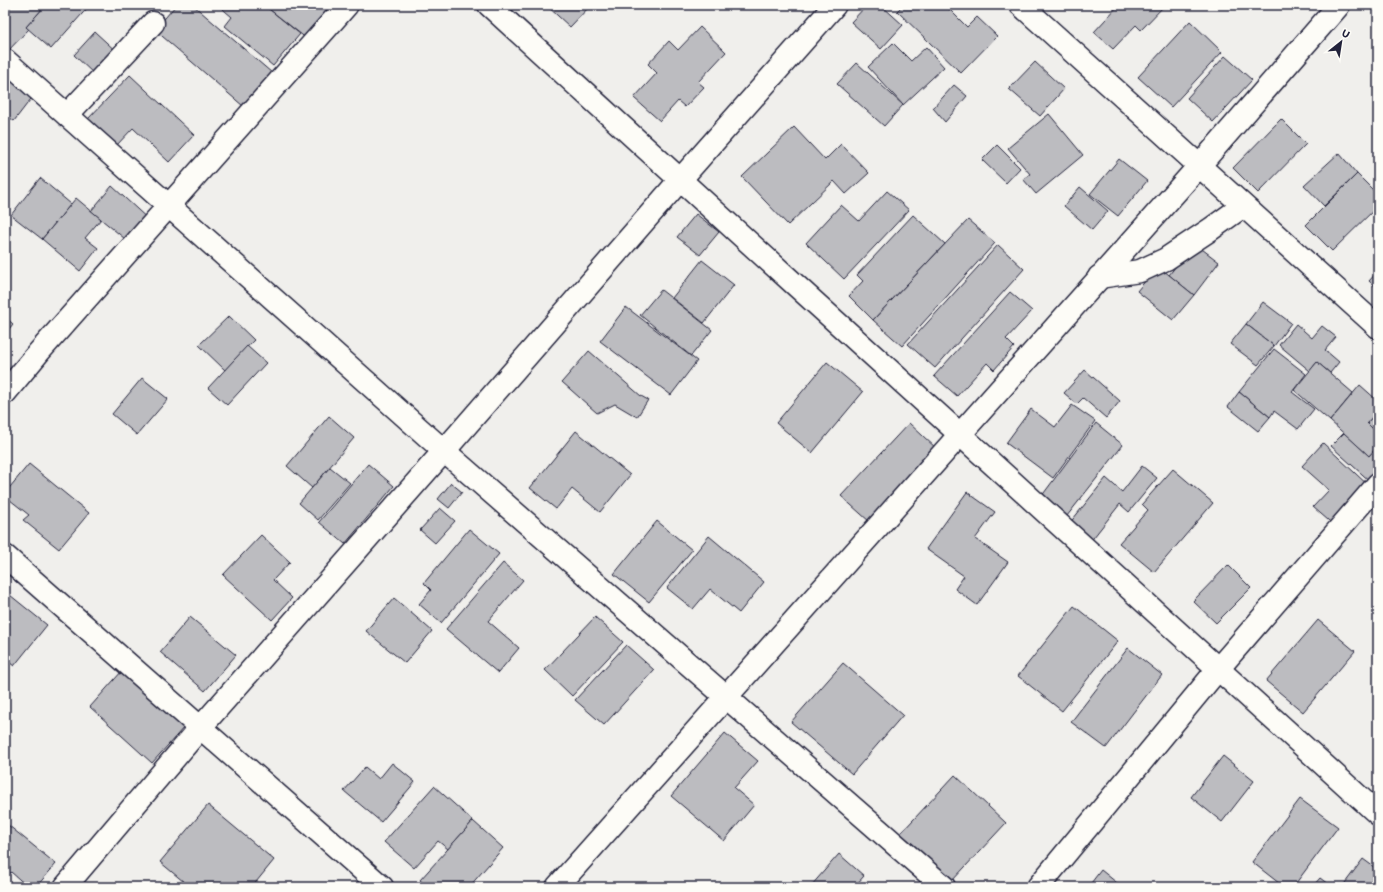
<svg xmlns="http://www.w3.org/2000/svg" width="1383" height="892" viewBox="0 0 1383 892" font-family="Itim,sans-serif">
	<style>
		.building { fill: #bcbcc0; stroke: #22223b }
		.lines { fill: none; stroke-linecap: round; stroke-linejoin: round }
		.minor-casing { stroke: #22223b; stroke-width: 25 }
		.minor { stroke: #fdfcf7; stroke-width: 22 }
	</style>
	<rect width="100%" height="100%" fill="#f0efec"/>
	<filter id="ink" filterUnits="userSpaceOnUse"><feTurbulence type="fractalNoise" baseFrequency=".025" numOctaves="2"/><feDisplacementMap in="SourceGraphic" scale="8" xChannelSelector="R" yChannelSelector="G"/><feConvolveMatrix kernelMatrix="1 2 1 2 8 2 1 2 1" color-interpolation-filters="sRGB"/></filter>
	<g filter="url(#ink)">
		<g class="building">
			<path d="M5 5H46L26 27 29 29 5 54Z"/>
			<path d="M46 5H90L51 49 26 27Z"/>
			<path d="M176 5H193L272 73 243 106 155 30Z"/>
			<path d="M218 5H264L300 34 273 66 225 26 232 17Z"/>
			<path d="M264 5H329L333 8 307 39Z"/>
			<path d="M546 5H591L570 27Z"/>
			<path d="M867 5H881L903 25 881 49 851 22Z"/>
			<path d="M903 5H945L967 27 977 17 997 36 961 73 897 11Z"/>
			<path d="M1117 5H1165L1141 30 1136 25 1113 49 1094 32 1118 6Z"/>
			<path d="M1190 21 1222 52 1171 107 1138 77Z"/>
			<path d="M700 27 726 52 698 82 704 87 685 107 678 101 660 121 634 98 657 73 648 64 669 41 678 50Z"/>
			<path d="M95 32 118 53 96 76 74 55Z"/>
			<path d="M893 43 911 61 926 47 944 67 903 105 868 67Z"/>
			<path d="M1225 56 1252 80 1213 122 1187 98Z"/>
			<path d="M1035 62 1064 89 1040 116 1009 89Z"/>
			<path d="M857 63 903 105 884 126 837 84Z"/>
			<path d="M5 64 37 91 14 121 5 114Z"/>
			<path d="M130 75 194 135 169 162 133 128 115 147 87 120Z"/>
			<path d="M954 85 967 96 945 122 933 108Z"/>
			<path d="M1049 114 1083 155 1036 194 1023 179 1030 174 1008 148Z"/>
			<path d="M1281 119 1306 144 1258 193 1233 168Z"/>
			<path d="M794 127 825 160 841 144 869 173 846 194 834 181 788 225 742 177Z"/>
			<path d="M997 145 1020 168 1006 183 982 160Z"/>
			<path d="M1339 153 1357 174 1324 206 1304 185Z"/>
			<path d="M1119 159 1147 181 1118 216 1090 194Z"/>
			<path d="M1357 174 1378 195V206L1332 251 1306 225Z"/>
			<path d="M40 178 71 204 42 239 11 215Z"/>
			<path d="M112 186 150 221 130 243 91 211Z"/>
			<path d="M1080 187 1108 211 1092 230 1064 206Z"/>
			<path d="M887 191 909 210 844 279 806 243 841 205 859 221Z"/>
			<path d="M76 198 101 219 85 238 98 248 80 271 42 239Z"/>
			<path d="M696 214 719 232 700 255 677 237Z"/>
			<path d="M913 215 945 244 873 320 849 296 863 281 857 275Z"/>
			<path d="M968 220 995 243 902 346 873 320Z"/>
			<path d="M1194 243 1219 262 1194 295 1169 275Z"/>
			<path d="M998 245 1024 269 935 368 908 344Z"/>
			<path d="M702 260 734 285 704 323 672 298Z"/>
			<path d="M1158 266 1194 295 1173 320 1137 291Z"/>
			<path d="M1378 271V289L1369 281Z"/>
			<path d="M661 290 712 330 691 356 640 315Z"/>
			<path d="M1010 292 1032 311 1006 339 1014 347 994 370 987 363 957 396 934 376Z"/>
			<path d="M1263 302 1291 323 1274 346 1246 324Z"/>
			<path d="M626 307 697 361 671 395 600 341Z"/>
			<path d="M229 316 254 340 225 370 199 345Z"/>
			<path d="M5 317 13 324 5 334Z"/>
			<path d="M1246 324 1274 346 1258 365 1230 344Z"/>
			<path d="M1296 324 1312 338 1322 326 1336 337 1325 350 1339 362 1330 373 1317 362 1310 371 1279 345Z"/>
			<path d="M247 346 266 363 227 405 208 388Z"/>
			<path d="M1274 349 1306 374 1292 392 1314 409 1298 429 1274 411 1270 417 1239 392Z"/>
			<path d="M589 351 641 396 648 400 637 417 615 404 597 413 562 382Z"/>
			<path d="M827 362 863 392 812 453 776 423Z"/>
			<path d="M1317 362 1353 393 1330 421 1294 390Z"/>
			<path d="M1085 370 1120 401 1106 418 1083 398 1077 404 1064 393Z"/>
			<path d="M142 378 168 399 137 435 112 414Z"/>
			<path d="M1360 385 1378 401V411L1367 423 1378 434 1376 438 1378 440V446L1369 456 1330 421Z"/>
			<path d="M1239 392 1270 417 1258 431 1228 407Z"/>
			<path d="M1072 405 1095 421 1053 478 1006 443 1031 409 1055 427Z"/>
			<path d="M1378 411V434L1367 423Z"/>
			<path d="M329 416 354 438 312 488 287 466Z"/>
			<path d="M909 423 937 449 870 522 841 496Z"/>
			<path d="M1096 423 1123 445 1063 521 1038 501Z"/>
			<path d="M576 431 630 475 600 512 572 489 556 509 530 488Z"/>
			<path d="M1344 433 1369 456 1378 446V479L1373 484 1331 446Z"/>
			<path d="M1323 443 1371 488 1336 527 1313 507 1329 490 1302 466Z"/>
			<path d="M29 464 89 513 59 549 23 520 29 515 5 496V493Z"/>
			<path d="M368 464 394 486 345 544 319 522Z"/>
			<path d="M1142 466 1157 478 1129 512 1120 504 1090 542 1069 524 1106 478 1122 492Z"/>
			<path d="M330 467 350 483 318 520 299 503Z"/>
			<path d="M1173 469 1213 503 1154 572 1119 543 1148 510 1142 504Z"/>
			<path d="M451 483 462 492 449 508 438 499Z"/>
			<path d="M967 492 995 512 975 539 1008 562 977 605 955 589 964 576 926 549Z"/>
			<path d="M440 508 455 521 435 543 420 530Z"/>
			<path d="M657 521 692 550 649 602 614 574Z"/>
			<path d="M469 529 499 554 441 623 419 604 431 590 424 583Z"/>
			<path d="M261 535 290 562 273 580 292 598 272 620 223 575Z"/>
			<path d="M709 536 764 582 739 613 710 589 693 609 667 588Z"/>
			<path d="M503 563 523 580 488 621 519 648 498 673 446 629Z"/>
			<path d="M1228 565 1251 588 1216 623 1193 601Z"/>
			<path d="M5 591 47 625 14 666 5 659Z"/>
			<path d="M394 598 432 631 405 663 366 631Z"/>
			<path d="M1074 606 1118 641 1062 711 1018 676Z"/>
			<path d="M190 617 236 655 205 691 160 652Z"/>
			<path d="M595 617 623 642 572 696 545 670Z"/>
			<path d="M1318 620 1355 651 1303 712 1266 681Z"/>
			<path d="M626 645 654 670 604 725 575 700Z"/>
			<path d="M1128 648 1162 675 1106 748 1071 722Z"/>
			<path d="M843 663 903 715 852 774 791 722Z"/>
			<path d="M122 671 185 726 152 763 90 707Z"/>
			<path d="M725 733 758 761 734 788 754 805 724 841 671 796Z"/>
			<path d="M1223 756 1254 781 1222 822 1191 797Z"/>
			<path d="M392 763 415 782 381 822 344 791 365 767 379 779Z"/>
			<path d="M955 775 1006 823 951 882 900 834Z"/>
			<path d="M434 786 473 821 448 849 438 841 414 868 384 842Z"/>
			<path d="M1300 799 1338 827 1293 887H1284L1252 862Z"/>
			<path d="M208 805 274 860 252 887H190L160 862Z"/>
			<path d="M473 821 503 848 469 887H427L420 880Z"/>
			<path d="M8 825 56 864 36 887H28L11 872 5 879V829Z"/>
			<path d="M839 854 864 876 854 887H810Z"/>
			<path d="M1363 859 1378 870V887H1342Z"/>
			<path d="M1101 870 1122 887H1088Z"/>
			<path d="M1320 878 1332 887H1312Z"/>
		</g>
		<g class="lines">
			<g class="minor-casing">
				<g id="minor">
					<path d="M489 5 790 280 1378 814"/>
					<path d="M1021 5 1378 327"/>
					<path d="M5 60 444 451 944 887"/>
					<path d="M67 115 153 23"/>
					<path d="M1099 277 1140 271 1166 259 1211 229 1243 206"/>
					<path d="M5 393 39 352 347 5"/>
					<path d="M5 556 382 887"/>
					<path d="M65 887 201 727 444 451 680 180 835 5"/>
					<path d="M557 887 1199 166 1339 5"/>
					<path d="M1038 887 1218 669 1378 484"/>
				</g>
			</g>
			<use href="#minor" class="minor"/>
		</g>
	</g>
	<rect width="1383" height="892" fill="none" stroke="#fdfcf7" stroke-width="20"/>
	<rect x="10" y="10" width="1363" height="872" fill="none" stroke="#22223b" stroke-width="1.5" filter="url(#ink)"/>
	<g transform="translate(1341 42) rotate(30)" stroke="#fdfcf7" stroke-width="3" paint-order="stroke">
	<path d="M0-3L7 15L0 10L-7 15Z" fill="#22223b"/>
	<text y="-6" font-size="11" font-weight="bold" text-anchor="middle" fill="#22223b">U</text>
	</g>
</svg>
